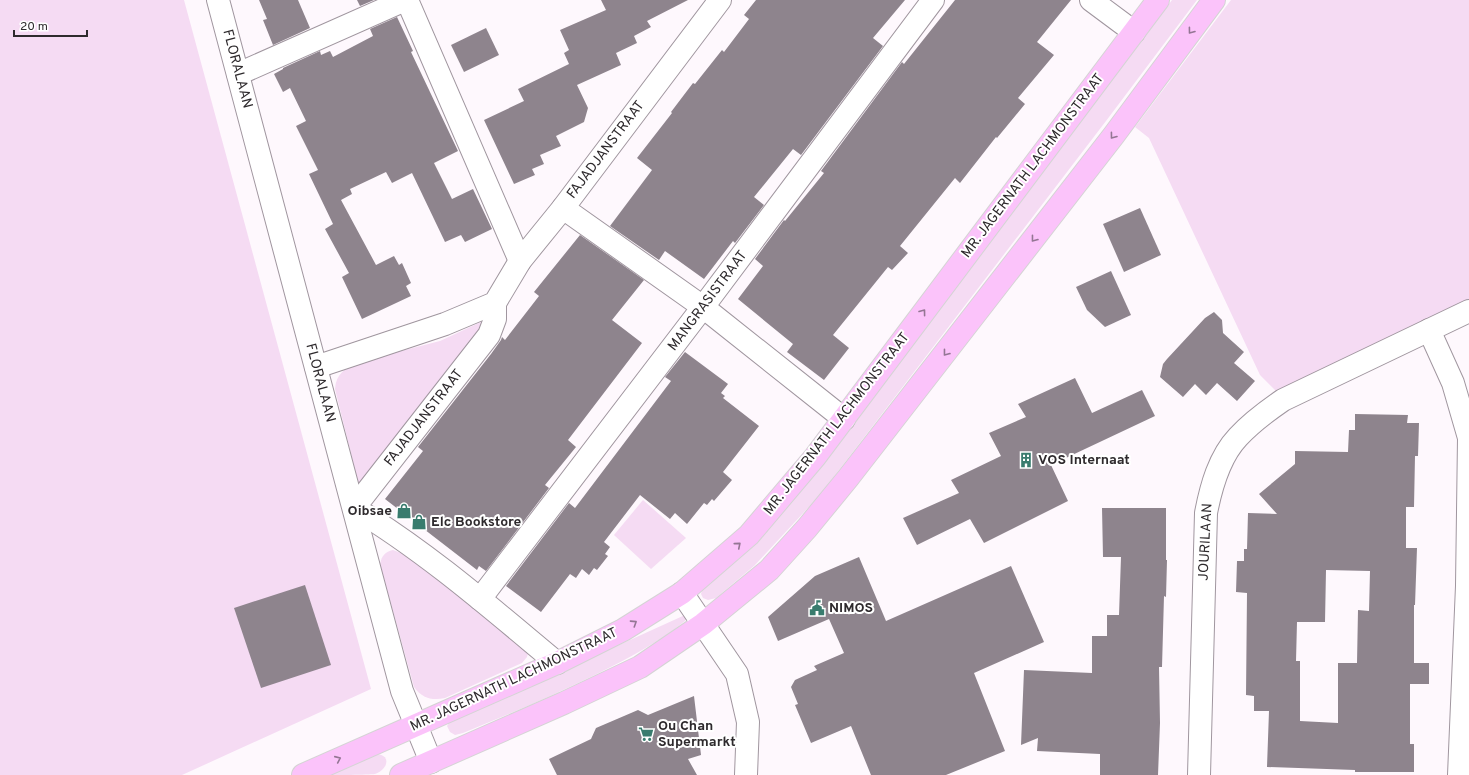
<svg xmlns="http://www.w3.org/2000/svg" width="1469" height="775" viewBox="0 0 1469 775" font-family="Overpass,sans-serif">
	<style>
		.green { fill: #f5dbf3 }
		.building { fill: #8e848d; fill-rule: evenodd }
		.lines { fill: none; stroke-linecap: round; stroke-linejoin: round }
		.minor-casing { stroke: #a0969f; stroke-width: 24 }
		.major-casing { stroke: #d5d4d5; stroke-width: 24 }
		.minor { stroke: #fff; stroke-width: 22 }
		.major { stroke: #fbc3fa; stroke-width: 22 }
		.oneway { stroke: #947694 }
		.labels { text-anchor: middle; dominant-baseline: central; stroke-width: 4; stroke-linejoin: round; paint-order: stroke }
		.street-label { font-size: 14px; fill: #2e2a2d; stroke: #fff }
		.poi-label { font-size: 14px; font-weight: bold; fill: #2e2a2d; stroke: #fff; text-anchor: start }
	</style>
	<rect width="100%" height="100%" fill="#fef8fd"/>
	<g class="green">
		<path d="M0 0H184L371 689 182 775H0Z"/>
		<path d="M1172 0H1197L1106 121 820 495 754 566 716 598 708 600 703 598 701 594 703 587 883 383 982 254Z"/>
		<path d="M1231 0H1469V301L1276 391 1260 375 1149 138 1135 127Z"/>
		<path d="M481 322 479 337 361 486 358 482 335 389C336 374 345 368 358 362L440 341Z"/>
		<path d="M643 500 686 538 651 569 614 535Z"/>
		<path d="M393 550 406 555 529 649 527 657 522 663 445 698C432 701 422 698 414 687L380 564C382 555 385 552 393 550Z"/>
		<path d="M685 615 687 617 685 621C659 642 629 658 599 673 555 695 509 714 463 733L455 735 450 732 447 726 453 717 619 645Z"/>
		<path d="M373 754C392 753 389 769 375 774 367 775 335 775 324 775Z"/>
	</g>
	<g class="building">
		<path d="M259 0H298L310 28 273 45 263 20 267 19Z"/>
		<path d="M357 0H374L360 6Z"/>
		<path d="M601 0H688L647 21 651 27 634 36 637 43 616 53 621 65 577 85 588 108 584 122 556 136 561 146 540 155 544 164 532 169 535 175 514 184 484 120 524 101 518 89 569 64 564 53 569 50 560 30 606 10Z"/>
		<path d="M756 0H905L873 38 883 46 801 155 793 149 754 197 764 205 735 243 733 241 704 279 665 251 659 260 610 226 652 170 637 158 672 113 671 112 693 83 695 84 722 50 724 52 749 19 744 15Z"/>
		<path d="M955 0H1071L1037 42 1054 55 1018 98 1025 104 997 138 996 137 960 183 955 178 900 246 908 253 892 270 888 267 833 335 849 348 824 380 787 352 793 344 738 299 763 266 755 259 784 220 785 221 824 173 821 171 902 62 904 64Z"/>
		<path d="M397 17 413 51 411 52 458 151 434 163 452 199 473 189 492 229 465 242 461 235 445 242 412 173 392 183 386 172 350 189 352 194 341 200 376 265 394 256 399 265 402 263 411 283 406 286 411 296 362 319 342 277 349 273 325 229 333 224 309 174 318 170 296 126 306 121 290 88 283 92 274 74 283 69V68L320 51 321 55 330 51 333 57 373 36 370 29Z"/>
		<path d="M486 28 499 55 464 72 451 45Z"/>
		<path d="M1140 208 1161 255 1124 272 1103 224Z"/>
		<path d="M580 235 644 280 612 320 642 343 568 440 576 447 545 485 549 488 486 571 479 566 477 570 385 499 423 451 418 447 491 354 501 340 502 337 505 340 539 296 534 292Z"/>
		<path d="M1111 271 1131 315 1105 327 1087 310 1076 287Z"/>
		<path d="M1214 312 1222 320 1223 333 1244 352 1234 363 1255 381 1237 401 1217 383 1206 395 1195 384 1183 397 1160 377 1163 364 1167 359 1205 318Z"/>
		<path d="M685 352 728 384 721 393 725 396 723 398 759 426 723 472 732 480 714 501 712 499 707 505 704 503 687 524 675 513 670 519 640 495 604 542 610 547 605 554 608 556 597 570 594 568 589 575 582 569 576 578 570 574 541 612 506 586 569 503 575 508 671 381 665 377Z"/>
		<path d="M1075 378 1092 413 1142 390 1155 416 1051 465 1068 501 984 543 970 519 917 545 903 518 959 493 951 480 1001 456 989 433 1026 417 1018 404Z"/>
		<path d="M1355 414 1408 415 1407 423H1419L1418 456H1415L1414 507H1406V548H1417L1415 605H1414V663H1429V684H1410V744H1414V772H1355V770L1267 767 1269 711H1254V696L1246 695 1247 593 1236 592 1237 561H1244V549H1247L1248 513 1277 514 1259 494 1295 464V451L1348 452 1349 430H1355ZM1326 570 1370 571 1369 611 1358 610 1357 663H1338V723L1300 721V661H1296L1297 622H1325Z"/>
		<path d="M1102 508H1166V560H1167L1166 597 1164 596 1162 667H1159L1160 723 1158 775H1100V754L1037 751 1038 738 1021 745 1024 670 1092 673V636H1107V615H1119L1121 557H1103Z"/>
		<path d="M859 557 886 621 1011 566 1044 642 974 673 1005 751 946 775H871L851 726 811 743 795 705 798 704 791 687 795 680 817 670 814 666 844 653 829 619 778 641 768 617 815 576Z"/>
		<path d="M305 585 331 665 261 688 234 608Z"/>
		<path d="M694 696 701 755 688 759 697 775H557L549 759 591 739 596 728 638 710 648 715Z"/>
	</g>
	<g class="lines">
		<g class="minor-casing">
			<g id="minor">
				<path d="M218 0 402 691 431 762"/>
				<path d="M407 0 520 261"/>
				<path d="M1091 0 1134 32"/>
				<path d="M238 74 405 0"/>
				<path d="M563 208 703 307 844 419"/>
				<path d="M495 303V319L489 335 354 508C427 552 492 609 557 663"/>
				<path d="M1429 330 1453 383 1469 438 1467 586 1459 775"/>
				<path d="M316 367 445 324 495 303 520 261 563 208 720 0"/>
				<path d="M682 593 737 674 748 722 746 775"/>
				<path d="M480 599 703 307 933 0"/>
				<path d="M1199 775 1206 513C1211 487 1219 457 1238 437 1251 423 1267 411 1283 400L1469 311"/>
			</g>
		</g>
		<g class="major-casing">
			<g id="major">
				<path d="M303 775 557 663 623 630 682 593 749 535 815 457 1158 0"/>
				<path d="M401 775 564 703 640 667 703 624 769 570 807 528 848 478 1114 135 1214 0"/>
			</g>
		</g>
		<use href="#minor" class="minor"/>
		<use href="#major" class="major"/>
	</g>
	<defs><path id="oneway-chevron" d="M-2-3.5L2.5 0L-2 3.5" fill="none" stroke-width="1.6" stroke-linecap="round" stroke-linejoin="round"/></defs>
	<g class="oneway">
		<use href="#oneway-chevron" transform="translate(1191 31) rotate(127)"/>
		<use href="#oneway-chevron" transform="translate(1113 136) rotate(127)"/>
		<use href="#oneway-chevron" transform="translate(1034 239) rotate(128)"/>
		<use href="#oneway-chevron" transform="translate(923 312) rotate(-53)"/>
		<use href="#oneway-chevron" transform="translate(946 353) rotate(128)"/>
		<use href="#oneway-chevron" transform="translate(738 545) rotate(-40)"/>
		<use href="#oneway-chevron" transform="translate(634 623) rotate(-33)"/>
		<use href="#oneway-chevron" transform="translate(338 759) rotate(-24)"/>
	</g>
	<defs>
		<g id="building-bare" transform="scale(1.2)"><path d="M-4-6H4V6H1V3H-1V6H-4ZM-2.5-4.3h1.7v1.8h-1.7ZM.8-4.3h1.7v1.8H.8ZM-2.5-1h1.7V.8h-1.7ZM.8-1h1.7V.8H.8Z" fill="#397c6e" stroke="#fff" stroke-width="2.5" paint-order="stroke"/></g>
		<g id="shop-bare" transform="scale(1.2)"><path d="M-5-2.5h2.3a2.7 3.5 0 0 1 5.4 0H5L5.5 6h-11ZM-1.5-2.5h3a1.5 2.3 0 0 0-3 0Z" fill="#397c6e" stroke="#fff" stroke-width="2.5" paint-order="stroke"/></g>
		<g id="civic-bare" transform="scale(1.2)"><path d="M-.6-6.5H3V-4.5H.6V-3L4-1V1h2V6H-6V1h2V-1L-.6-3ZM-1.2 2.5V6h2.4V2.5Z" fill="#397c6e" stroke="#fff" stroke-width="2.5" paint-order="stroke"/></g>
		<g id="supermarket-bare" transform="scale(1.2)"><path d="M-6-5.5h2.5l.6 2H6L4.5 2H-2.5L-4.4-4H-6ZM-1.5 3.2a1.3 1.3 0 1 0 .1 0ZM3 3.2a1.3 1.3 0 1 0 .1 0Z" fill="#397c6e" stroke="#fff" stroke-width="2.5" paint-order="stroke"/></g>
	</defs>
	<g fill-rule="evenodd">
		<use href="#building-bare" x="1026" y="460"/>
		<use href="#shop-bare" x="404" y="511"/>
		<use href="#shop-bare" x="419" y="522"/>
		<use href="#civic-bare" x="817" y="608"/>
		<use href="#supermarket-bare" x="646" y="734"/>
	</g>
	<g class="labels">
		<g class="street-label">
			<text transform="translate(237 69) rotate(75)">FLORALAAN</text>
			<text transform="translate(606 150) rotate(-53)">FAJADJANSTRAAT</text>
			<text transform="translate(1033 166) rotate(-53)">MR. JAGERNATH LACHMONSTRAAT</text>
			<text transform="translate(708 301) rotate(-53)">MANGRASISTRAAT</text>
			<text transform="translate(320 383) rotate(75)">FLORALAAN</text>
			<text transform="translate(424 418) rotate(-52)">FAJADJANSTRAAT</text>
			<text transform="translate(837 424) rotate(-52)">MR. JAGERNATH LACHMONSTRAAT</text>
			<text transform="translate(1206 542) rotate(-87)">JOURILAAN</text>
			<text transform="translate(514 680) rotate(-25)">MR. JAGERNATH LACHMONSTRAAT</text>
		</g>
		<g class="poi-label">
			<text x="1038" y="460">VOS Internaat</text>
			<text x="392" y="511" text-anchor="end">Oibsae</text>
			<text x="431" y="522">Elc Bookstore</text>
			<text x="829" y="608">NIMOS</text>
			<text x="658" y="726">Ou Chan<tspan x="658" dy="16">Supermarkt</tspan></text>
		</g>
	</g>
	<path d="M14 30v6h73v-6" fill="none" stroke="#2e2a2d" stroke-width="2"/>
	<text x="20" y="30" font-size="12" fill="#2e2a2d" stroke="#ffffff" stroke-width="3" paint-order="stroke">20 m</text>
</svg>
